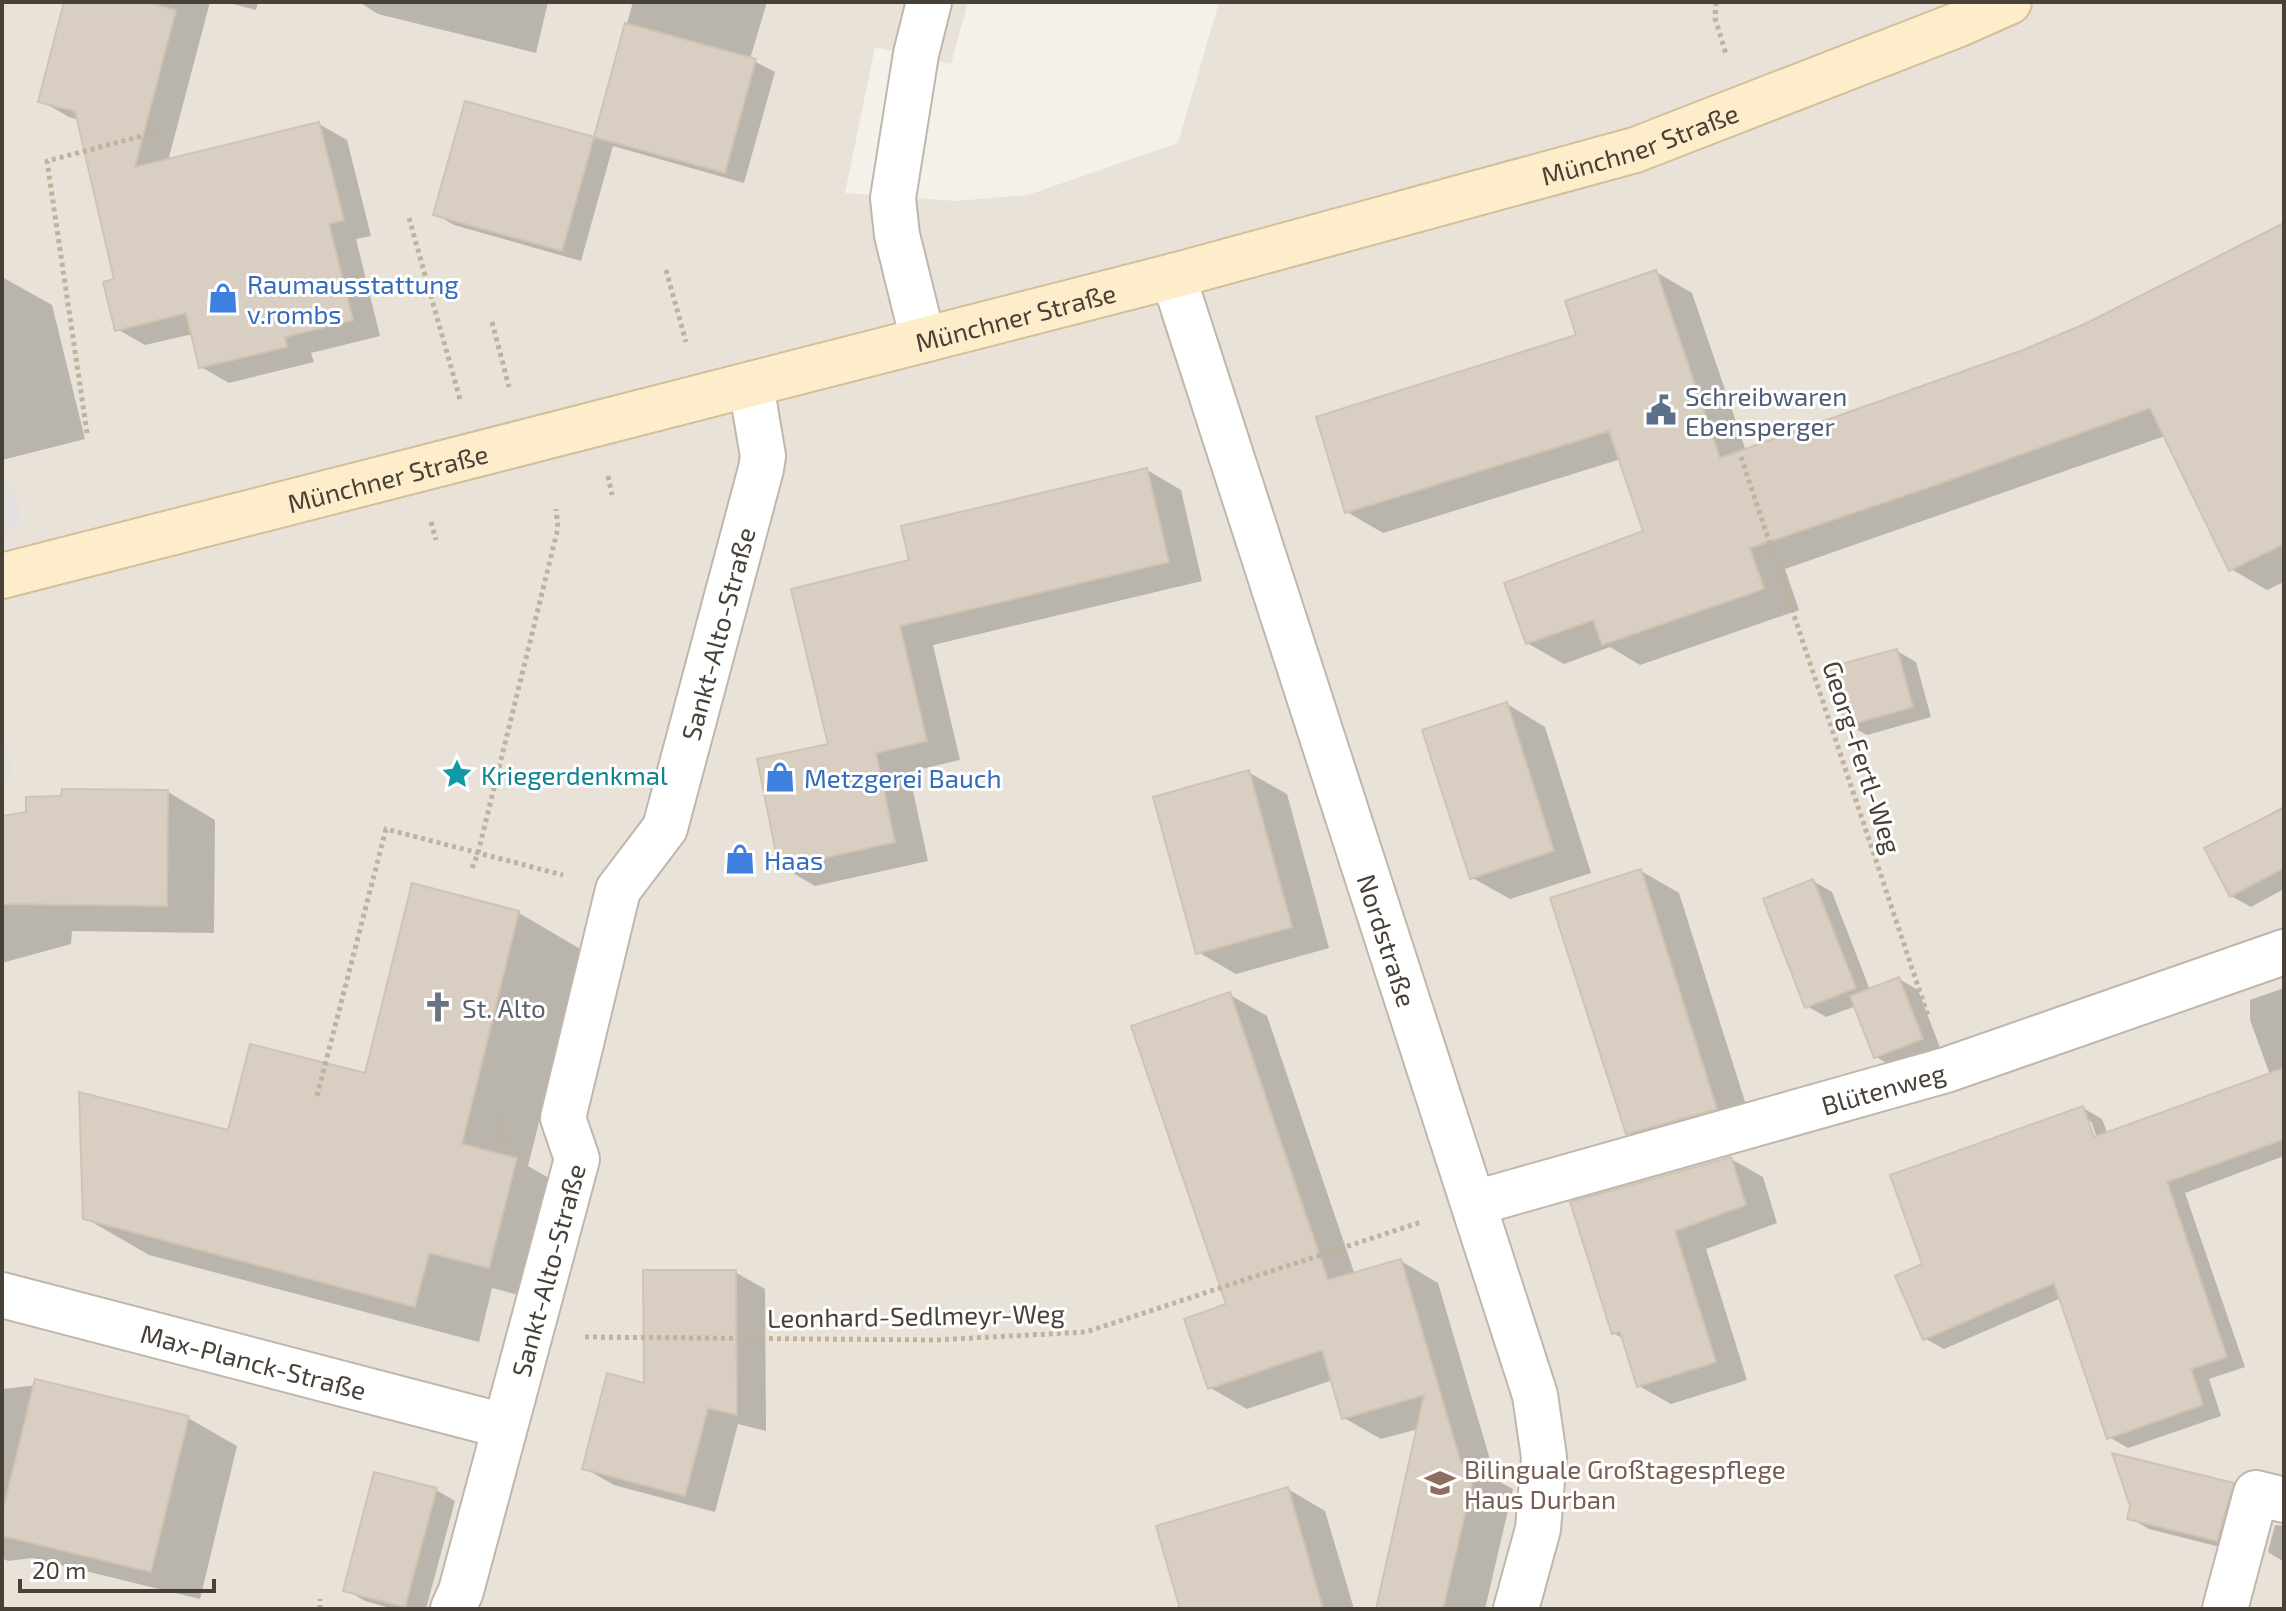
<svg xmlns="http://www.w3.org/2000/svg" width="2286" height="1611" viewBox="0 0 2286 1611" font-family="'Exo 2',sans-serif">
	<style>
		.residential { fill: #e8e2d8 }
		.parking { fill: #e3e1de }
		.shadow { fill: #0003; fill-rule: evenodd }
		.building { fill: #d9cec2; stroke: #d1c3b2; stroke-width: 2 }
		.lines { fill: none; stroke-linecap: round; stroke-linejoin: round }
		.street-casing { stroke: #c0b7ac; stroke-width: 48 }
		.secondary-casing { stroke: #d3c09a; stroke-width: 48 }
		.path { stroke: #c1b29e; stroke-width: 5; stroke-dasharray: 4 4; stroke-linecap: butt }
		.street { stroke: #fff; stroke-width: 44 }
		.secondary { stroke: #fdedcb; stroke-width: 44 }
		.labels { text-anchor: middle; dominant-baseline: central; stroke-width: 6; stroke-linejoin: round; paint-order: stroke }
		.street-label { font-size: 26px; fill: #484138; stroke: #fff }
		.shop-label { font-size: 26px; fill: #366cbe; stroke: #fff; text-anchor: start }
		.service-label { font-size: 26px; fill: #4e5e75; stroke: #fff; text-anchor: start }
		.culture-label { font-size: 26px; fill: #0d838f; stroke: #fff; text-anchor: start }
		.worship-label { font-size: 26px; fill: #5b616d; stroke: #fff; text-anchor: start }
		.education-label { font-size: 26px; fill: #785e54; stroke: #fff; text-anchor: start }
	</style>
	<rect width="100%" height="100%" fill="#f4f0ea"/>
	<path class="residential" d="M2 2H968L951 64 875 47 845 193 956 201 1028 195 1178 143 1219 2H2284V1609H2Z"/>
	<g class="parking">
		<path d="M12 482 23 525 2 531V484Z"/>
		<path d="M2 730 15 781 2 784Z"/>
	</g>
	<g class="shadow">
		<path d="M66 2H210L168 161 319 124 347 140 371 236 356 239 380 336 311 353 314 362 229 383 201 367 193 334 145 345 117 329V281L79 120 69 117 41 101Z"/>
		<path d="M225 2H258L256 10Z"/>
		<path d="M359 2H548L536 53 378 14Z"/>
		<path d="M633 2H767L750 59 775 72 744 183 613 146 581 261 454 225 435 214 466 104 595 139Z"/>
		<path d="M2284 225V582L2267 590 2231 569 2165 436 1785 569 1799 610 1640 665 1610 647 1564 664 1527 643 1646 532 1621 459 1383 533 1347 512 1579 336 1656 272 1692 293 1746 451 1925 389 2088 325Z"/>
		<path d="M2 277 52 305 85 439 2 460Z"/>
		<path d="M1147 470 1181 490 1202 581 933 645 960 760 909 772 928 861 815 886 781 866 830 745 912 562Z"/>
		<path d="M1897 651 1916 662 1931 717 1867 735 1847 724Z"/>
		<path d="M1507 704 1545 727 1591 873 1510 899 1471 877Z"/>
		<path d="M1248 772 1287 794 1329 948 1236 974 1198 952Z"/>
		<path d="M168 792 215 820 214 933 72 931 71 944 2 963V818Z"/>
		<path d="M2284 806V889L2251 907 2231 896 2257 821Z"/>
		<path d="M1641 871 1679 893 1754 1130 1666 1155 1628 1133Z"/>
		<path d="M1813 881 1832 892 1870 990 1899 979 1918 990 1941 1050 1895 1068 1876 1057 1856 1006 1826 1017 1807 1006Z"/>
		<path d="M413 886 519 913 582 950 528 1166 580 1196 553 1304 492 1288 479 1342 149 1255 85 1218 229 1133 366 1075Z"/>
		<path d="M2284 988V1156L2185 1193 2245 1367 2209 1379 2221 1416 2128 1448 2109 1437 2061 1298 1944 1349 1924 1338 1925 1265 2083 1108 2102 1119 2108 1135 2270 1075 2250 1020V1000ZM2087 1121H2091L2100 1146 2096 1147Z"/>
		<path d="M1230 995 1267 1016 1355 1275 1401 1261 1438 1283 1496 1480 1513 1489 1485 1609H1378L1418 1429 1381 1439 1344 1418 1333 1380 1247 1409 1209 1387 1229 1305Z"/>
		<path d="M1731 1159 1763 1177 1777 1223 1706 1249 1747 1380 1671 1404 1639 1386 1624 1339 1613 1333 1573 1204Z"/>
		<path d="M735 1272 765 1289 766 1431 738 1424 715 1512 614 1485 584 1468Z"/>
		<path d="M47 1384 188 1418 237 1446 200 1599 32 1558 8 1561 2 1558V1389Z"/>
		<path d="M2233 1485 2252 1496 2236 1551 2149 1529 2130 1518Z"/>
		<path d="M1288 1489 1325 1511 1354 1609H1182Z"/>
		<path d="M436 1490 455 1501 426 1609H394L365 1601 346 1590Z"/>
		<path d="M2275 1525 2284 1526V1562L2268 1552Z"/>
	</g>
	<g class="building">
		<path d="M64 2H145L176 10 135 167 319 122 344 220 329 224 353 320 285 337 287 347 199 368 186 313 115 331 103 282 114 279 75 111 38 102Z"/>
		<path d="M625 23 756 59 725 173 594 137Z"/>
		<path d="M465 101 594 137 562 251 433 215Z"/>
		<path d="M2284 223V544L2229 571 2150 408 1933 486 1750 548 1764 589 1602 645 1593 620 1526 644 1504 583 1643 531 1609 431 1345 513 1316 417 1576 335 1565 301 1656 270 1720 458 2023 350 2087 323Z"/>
		<path d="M1147 468 1169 562 900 626 927 741 876 753 895 842 779 868 757 759 828 744 791 589 909 560 901 526Z"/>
		<path d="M1897 649 1913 707 1846 726 1830 667Z"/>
		<path d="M1507 702 1554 851 1470 879 1422 730Z"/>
		<path d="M1249 770 1292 927 1196 954 1153 797Z"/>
		<path d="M62 789 168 790 167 906 2 904V816L26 812V797L61 796Z"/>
		<path d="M2284 808V868L2230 897 2204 848Z"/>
		<path d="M1641 869 1717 1109 1626 1134 1550 898Z"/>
		<path d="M1813 879 1856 988 1805 1008 1763 899Z"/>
		<path d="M412 883 519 911 462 1144 517 1158 489 1268 429 1253 415 1307 83 1219 79 1092 228 1130 250 1044 365 1073Z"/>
		<path d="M1899 977 1923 1039 1874 1058 1850 996Z"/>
		<path d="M1230 992 1328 1280 1401 1259 1461 1463 1476 1466 1443 1609H1376L1424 1395 1342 1419 1322 1350 1208 1389 1184 1319 1226 1304 1131 1026Z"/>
		<path d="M2284 1068V1139L2167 1182 2227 1357 2191 1369 2203 1405 2107 1439 2054 1283 1923 1340 1895 1276 1922 1264 1890 1175 2083 1106 2094 1137Z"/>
		<path d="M1731 1157 1746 1205 1675 1231 1716 1362 1637 1387 1620 1332 1612 1334 1570 1202Z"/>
		<path d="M643 1270H736L737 1415 708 1408 685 1496 582 1469 607 1373 644 1383Z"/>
		<path d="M35 1379 189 1416 151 1572 2 1536V1514Z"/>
		<path d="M2112 1453 2234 1483 2217 1541 2127 1519 2130 1506Z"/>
		<path d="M374 1472 437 1488 405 1607 343 1591Z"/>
		<path d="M1288 1487 1323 1609H1180L1156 1526Z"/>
	</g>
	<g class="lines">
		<g class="street-casing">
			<g id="street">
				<path id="s1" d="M1173 276 1535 1395 1544 1457 1538 1529 1516 1609"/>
				<path d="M923 340 897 235 893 198 916 54 929 2"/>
				<path id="s2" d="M1475 1203 1946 1070 2284 952"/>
				<path id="s3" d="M2 1295 504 1426"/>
				<path id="s4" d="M453 1609 461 1591 577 1159 563 1118 618 890 665 828 761 469 763 456 751 385"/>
				<path d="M2225 1609 2256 1493 2284 1500"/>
			</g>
		</g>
		<g class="secondary-casing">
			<g id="secondary">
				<path id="s5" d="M2 576 1173 276 1635 150 1957 25 2009 2"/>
			</g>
		</g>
		<g class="path">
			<path d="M1716 2 1715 18 1726 54"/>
			<path d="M409 218 460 399"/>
			<path d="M666 270 686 342"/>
			<path d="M492 322 509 387"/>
			<path d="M87 433 47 161 161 131"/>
			<path d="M1741 457 1928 1016"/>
			<path d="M608 476 612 495"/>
			<path d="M431 522 436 540"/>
			<path d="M472 868 478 853 558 528 556 509"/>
			<path d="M317 1096 386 829 563 875"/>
			<path d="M504 1113 497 1138 510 1141"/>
			<path d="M585 1337 935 1340 1086 1332 1421 1222"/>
			<path d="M320 1609V1599"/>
		</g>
		<use href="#street" class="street"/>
		<use href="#secondary" class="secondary"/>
	</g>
	<defs>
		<g id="shop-bare" transform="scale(2.4)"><path d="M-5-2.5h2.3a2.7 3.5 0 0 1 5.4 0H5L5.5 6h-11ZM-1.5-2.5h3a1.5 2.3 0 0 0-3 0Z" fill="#3f7fe0" stroke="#fff" stroke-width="2.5" paint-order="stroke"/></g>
		<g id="civic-bare" transform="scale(2.4)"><path d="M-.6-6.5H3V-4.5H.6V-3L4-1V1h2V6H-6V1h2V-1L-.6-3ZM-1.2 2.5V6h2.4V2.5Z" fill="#5c6f8a" stroke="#fff" stroke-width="2.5" paint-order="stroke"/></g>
		<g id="sight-bare" transform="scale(2.4)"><path d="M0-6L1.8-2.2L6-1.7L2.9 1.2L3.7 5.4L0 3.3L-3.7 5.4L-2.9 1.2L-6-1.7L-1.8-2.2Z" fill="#0f9aa8" stroke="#fff" stroke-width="2.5" paint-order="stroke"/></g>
		<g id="church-bare" transform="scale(2.4)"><path d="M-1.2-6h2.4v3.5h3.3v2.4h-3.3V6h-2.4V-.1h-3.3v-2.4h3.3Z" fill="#6b7280" stroke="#fff" stroke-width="2.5" paint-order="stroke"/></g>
		<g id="school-bare" transform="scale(2.4)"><path d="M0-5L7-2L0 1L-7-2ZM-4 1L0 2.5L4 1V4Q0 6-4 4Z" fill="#8d6e63" stroke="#fff" stroke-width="2.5" paint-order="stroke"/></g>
	</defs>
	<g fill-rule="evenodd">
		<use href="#shop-bare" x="223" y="298"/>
		<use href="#civic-bare" x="1661" y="410"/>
		<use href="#sight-bare" x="457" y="774"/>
		<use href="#shop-bare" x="780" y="777"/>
		<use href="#shop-bare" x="740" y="859"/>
		<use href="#church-bare" x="438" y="1007"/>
		<use href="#school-bare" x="1440" y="1483"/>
	</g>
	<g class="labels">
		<g class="street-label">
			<text stroke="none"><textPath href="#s5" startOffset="1694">Münchner Straße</textPath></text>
			<text stroke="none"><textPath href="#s5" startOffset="1046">Münchner Straße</textPath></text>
			<text stroke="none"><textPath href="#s5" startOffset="398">Münchner Straße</textPath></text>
			<text stroke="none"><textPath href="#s4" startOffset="1024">Sankt-Alto-Straße</textPath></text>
			<text transform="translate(1863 757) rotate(72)">Georg-Fertl-Weg</text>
			<text stroke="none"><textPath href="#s1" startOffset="698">Nordstraße</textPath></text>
			<text stroke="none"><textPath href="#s2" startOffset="424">Blütenweg</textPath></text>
			<text stroke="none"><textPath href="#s4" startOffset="352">Sankt-Alto-Straße</textPath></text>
			<text transform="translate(916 1315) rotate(-1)">Leonhard-Sedlmeyr-Weg</text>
			<text stroke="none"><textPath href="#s3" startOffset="260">Max-Planck-Straße</textPath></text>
		</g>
		<g class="shop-label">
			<text x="247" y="283">Raumausstattung<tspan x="247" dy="30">v.rombs</tspan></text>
			<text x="804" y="777">Metzgerei Bauch</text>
			<text x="764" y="859">Haas</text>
		</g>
		<g class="service-label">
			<text x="1685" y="395">Schreibwaren<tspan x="1685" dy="30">Ebensperger</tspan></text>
		</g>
		<g class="culture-label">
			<text x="481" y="774">Kriegerdenkmal</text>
		</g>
		<g class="worship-label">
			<text x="462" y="1007">St. Alto</text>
		</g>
		<g class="education-label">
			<text x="1464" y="1468">Bilinguale Großtagespflege<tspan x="1464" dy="30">Haus Durban</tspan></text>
		</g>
	</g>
	<rect width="2286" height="1611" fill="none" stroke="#484138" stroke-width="8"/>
	<path d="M20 1579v12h194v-12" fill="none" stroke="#484138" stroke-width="4"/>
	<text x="32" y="1579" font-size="24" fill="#484138" stroke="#ffffff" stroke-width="6" paint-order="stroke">20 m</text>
</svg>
